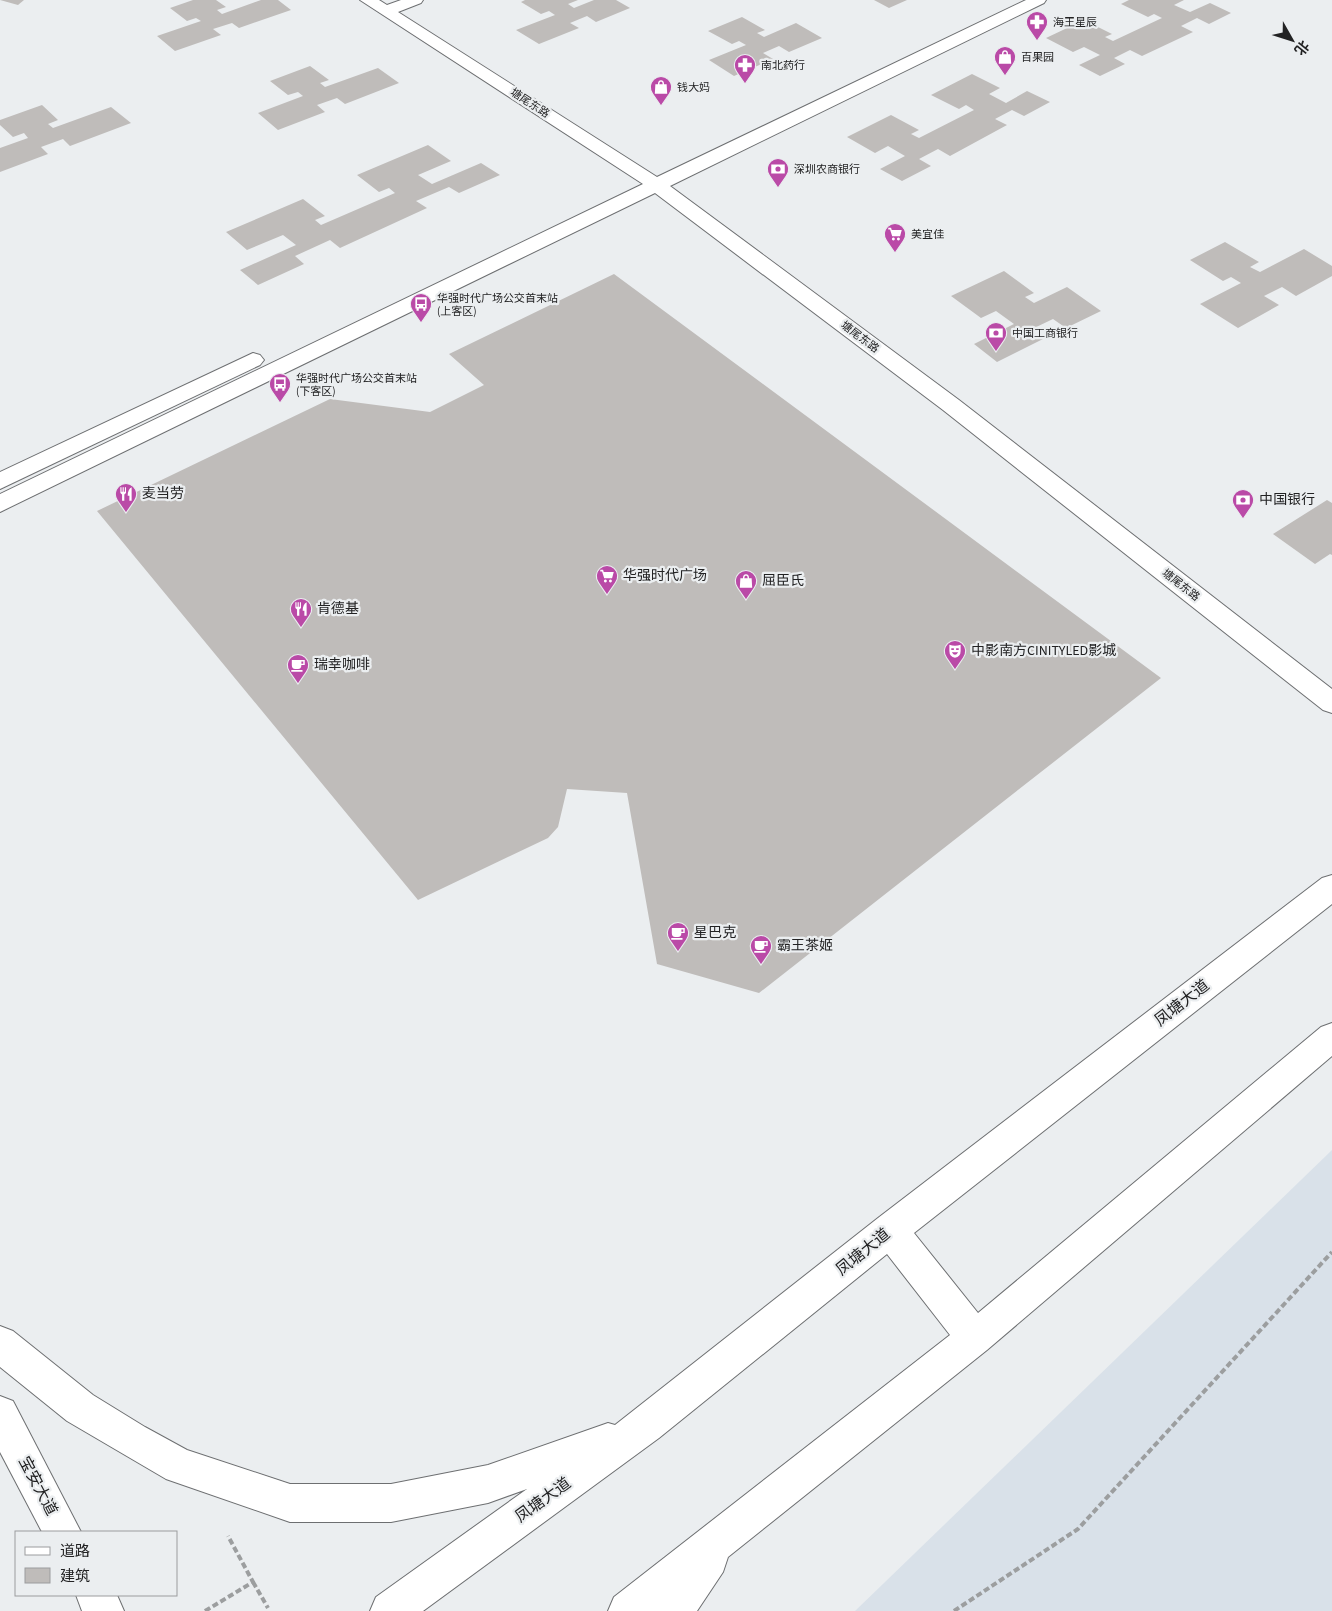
<svg xmlns="http://www.w3.org/2000/svg" width="1332" height="1611" viewBox="0 0 1332 1611" font-family="'Source Sans 3','Noto Sans SC',sans-serif">
	<style>
		.built { fill: #d9e1e9 }
		.building { fill: #bfbcba }
		.lines { fill: none; stroke-linecap: round; stroke-linejoin: round }
		.minor-casing { stroke: #6d6f71; stroke-width: 2 }
		.primary-casing { stroke: #6d6f71; stroke-width: 2 }
		.path { stroke: #9c9e9f; stroke-width: 4; stroke-dasharray: 6 3; stroke-linecap: butt }
		.minor { fill: #fff; fill-rule: evenodd }
		.primary { fill: #fff; fill-rule: evenodd }
		.labels { text-anchor: middle; dominant-baseline: central; stroke-width: 4.5; stroke-linejoin: round; paint-order: stroke }
		.far-poi-label { font-size: 11px; fill: #222223; stroke: #ebeef0; text-anchor: start }
		.far-street-label { font-size: 11px; fill: #222223; stroke: #ebeef0 }
		.poi-label { font-size: 14px; fill: #222223; stroke: #ebeef0; text-anchor: start }
		.near-street-label { font-size: 16px; fill: #222223; stroke: #ebeef0 }
	</style>
	<rect width="100%" height="100%" fill="#ebeef0"/>
	<path class="built" d="M1332 1150V1611H855Z"/>
	<g class="building">
		<path d="M0 0H24L18 5Z"/>
		<path d="M193 0H216L226 7 217 10 222 14 261 0H278L291 10 239 28 232 23 213 29 221 35 175 51 157 36 201 21 196 18 187 21 170 8Z"/>
		<path d="M525 0H578L568 4 574 8 594 0H616L630 8 596 22 587 16 570 23 579 28 539 44 516 30 555 15 549 11 541 14 521 2Z"/>
		<path d="M874 0H907L889 8Z"/>
		<path d="M1129 0H1184L1174 5 1190 12 1210 3 1231 13 1209 24 1197 18 1181 26 1193 32 1142 56 1130 50 1114 58 1125 64 1100 76 1079 65 1100 55 1084 47 1073 52 1046 38 1084 20 1112 34 1105 37 1113 41 1162 18 1154 14 1148 17 1121 4Z"/>
		<path d="M742 17 765 30 757 33 764 37 796 23 822 38 789 52 779 46 763 53 773 59 734 76 709 60 746 45 739 41 732 44 708 31Z"/>
		<path d="M310 66 329 80 320 83 325 87 378 68 399 83 345 104 337 98 317 105 325 112 278 130 258 113 303 96 298 92 288 95 270 81Z"/>
		<path d="M972 74 1000 88 989 94 1006 103 1027 91 1050 102 1024 116 1012 110 995 119 1007 125 950 156 938 149 919 159 931 166 902 181 880 169 905 156 888 146 875 153 847 137 891 115 919 130 911 134 919 138 974 110 966 105 959 109 931 95Z"/>
		<path d="M42 105 58 120 48 124 53 128 111 107 131 123 70 146 63 139 41 147 48 154 0 172V148L28 138 24 133 13 137 0 125V120Z"/>
		<path d="M428 145 451 161 418 175 432 184 481 163 500 175 459 193 449 187 416 201 427 208 340 248 330 240 295 256 304 264 258 285 240 270 296 245 283 235 247 250 226 232 303 199 325 216 315 220 321 225 395 193 389 188 379 192 357 175Z"/>
		<path d="M1225 242 1259 262 1250 267 1260 272 1304 249 1332 266V276L1296 296 1282 287 1264 296 1279 305 1238 328 1200 304 1241 283 1231 277 1223 281 1190 260Z"/>
		<path d="M1004 271 1034 293 1025 297 1034 303 1067 287 1101 311 1066 328 1053 319 1030 330 1043 339 997 362 974 344 1014 324 996 311 981 318 951 296Z"/>
		<path d="M614 274 1161 678 759 993 657 964 627 793 567 789 558 827 548 838 418 900 97 511 330 399 430 412 484 385 449 354Z"/>
		<path d="M1327 500 1332 503V555L1330 554 1315 564 1273 534Z"/>
	</g>
	<g class="lines">
		<g class="minor-casing">
			<g id="minor">
				<path d="M360 0H379L387 5 401 0H423L421 3 398 12 657 177 1026 0H1046L1044 3 670 186 959 400 1332 689V713L1323 710 943 410 655 193 0 512V494L643 184Z"/>
				<path d="M253 353 260 355 264 360 260 365 0 489V472Z"/>
			</g>
		</g>
		<g class="primary-casing">
			<g id="primary">
				<path d="M1332 875V904L914 1233 978 1313 1321 1027 1332 1023V1056L987 1350 728 1557 723 1572 697 1611H608L614 1597 950 1335 887 1254 659 1438 423 1611H370L376 1597 527 1489 488 1503 391 1522H290L166 1479 67 1421 0 1367V1326L13 1331 93 1395 145 1427 187 1450 290 1484H391L488 1465 608 1423 615 1425 878 1218 1322 878Z"/>
				<path d="M0 1396 13 1401 81 1532H42L0 1452Z"/>
				<path d="M76 1595H117L124 1611H82Z"/>
			</g>
		</g>
		<g class="path">
			<path d="M253 1582 268 1608"/>
			<path d="M205 1611 253 1582 228 1536"/>
			<path d="M954 1611 1078 1529 1332 1252"/>
		</g>
		<use href="#minor" class="minor"/>
		<use href="#primary" class="primary"/>
	</g>
	<defs>
		<g id="pharmacy-pin" transform="scale(1.125)"><path d="M0 17L-7.5 6A9.5 9.5 0 1 1 7.5 6Z" fill="#ba4aa7" stroke="#ebeef0"/><path d="M-2-6h4v4h4v4h-4v4h-4v-4h-4v-4h4Z" fill="#fff"/></g>
		<g id="shop-pin" transform="scale(1.125)"><path d="M0 17L-7.5 6A9.5 9.5 0 1 1 7.5 6Z" fill="#ba4aa7" stroke="#ebeef0"/><path d="M-5-2.5h2.3a2.7 3.5 0 0 1 5.4 0H5L5.5 6h-11ZM-1.5-2.5h3a1.5 2.3 0 0 0-3 0Z" fill="#fff"/></g>
		<g id="bank-pin" transform="scale(1.125)"><path d="M0 17L-7.5 6A9.5 9.5 0 1 1 7.5 6Z" fill="#ba4aa7" stroke="#ebeef0"/><path d="M-6-4H6V4H-6ZM0-2.3a2.3 2.3 0 1 0 0 4.6a2.3 2.3 0 1 0 0-4.6Z" fill="#fff"/></g>
		<g id="supermarket-pin" transform="scale(1.125)"><path d="M0 17L-7.5 6A9.5 9.5 0 1 1 7.5 6Z" fill="#ba4aa7" stroke="#ebeef0"/><path d="M-6-5.5h2.5l.6 2H6L4.5 2H-2.5L-4.4-4H-6ZM-1.5 3.2a1.3 1.3 0 1 0 .1 0ZM3 3.2a1.3 1.3 0 1 0 .1 0Z" fill="#fff"/></g>
		<g id="bus-pin" transform="scale(1.125)"><path d="M0 17L-7.5 6A9.5 9.5 0 1 1 7.5 6Z" fill="#ba4aa7" stroke="#ebeef0"/><path d="M-5-6H5V4H4V6H2V4H-2V6H-4V4H-5ZM-3.5-4V0h7V-4ZM-3.5 1.2v1.5H-2V1.2ZM2 1.2v1.5H3.5V1.2Z" fill="#fff"/></g>
		<g id="restaurant-pin" transform="scale(1.125)"><path d="M0 17L-7.5 6A9.5 9.5 0 1 1 7.5 6Z" fill="#ba4aa7" stroke="#ebeef0"/><path d="M-5-6h1v4h1v-4h1v4h1v-4h1v5L-1.5 .5V6h-2V.5L-5-1ZM5-6V6H3V1.5H1.5Q1.5-4 5-6Z" fill="#fff"/></g>
		<g id="theatre-pin" transform="scale(1.125)"><path d="M0 17L-7.5 6A9.5 9.5 0 1 1 7.5 6Z" fill="#ba4aa7" stroke="#ebeef0"/><path d="M-5-5.5Q0-4 5-5.5V0Q5 5 0 6Q-5 5-5 0ZM-3.3-2.5H-1v1.5H-3.3ZM1-2.5H3.3v1.5H1ZM-2.8 1Q0 5.5 2.8 1Z" fill="#fff"/></g>
		<g id="cafe-pin" transform="scale(1.125)"><path d="M0 17L-7.5 6A9.5 9.5 0 1 1 7.5 6Z" fill="#ba4aa7" stroke="#ebeef0"/><path d="M-5.5-4.5H6V0H3Q3 3.5 0 3.5H-2.5Q-5.5 3.5-5.5 0ZM3-3.2v2h1.7v-2ZM-6 4.5H4V6H-6Z" fill="#fff"/></g>
	</defs>
	<g fill-rule="evenodd">
		<use href="#pharmacy-pin" x="1037" y="22"/>
		<use href="#shop-pin" x="1005" y="57"/>
		<use href="#pharmacy-pin" x="745" y="65"/>
		<use href="#shop-pin" x="661" y="87"/>
		<use href="#bank-pin" x="778" y="169"/>
		<use href="#supermarket-pin" x="895" y="234"/>
		<use href="#bus-pin" x="421" y="304"/>
		<use href="#bank-pin" x="996" y="333"/>
		<use href="#bus-pin" x="280" y="384"/>
		<use href="#restaurant-pin" x="126" y="494"/>
		<use href="#bank-pin" x="1243" y="500"/>
		<use href="#supermarket-pin" x="607" y="576"/>
		<use href="#shop-pin" x="746" y="581"/>
		<use href="#restaurant-pin" x="301" y="609"/>
		<use href="#theatre-pin" x="955" y="651"/>
		<use href="#cafe-pin" x="298" y="665"/>
		<use href="#cafe-pin" x="678" y="933"/>
		<use href="#cafe-pin" x="761" y="946"/>
	</g>
	<g class="labels">
		<g class="far-poi-label">
			<text x="1053" y="22">海王星辰</text>
			<text x="1021" y="57">百果园</text>
			<text x="761" y="65">南北药行</text>
			<text x="677" y="87">钱大妈</text>
			<text x="794" y="169">深圳农商银行</text>
			<text x="911" y="234">美宜佳</text>
			<text x="437" y="298">华强时代广场公交首末站<tspan x="437" dy="13">(上客区)</tspan></text>
			<text x="1012" y="333">中国工商银行</text>
			<text x="296" y="378">华强时代广场公交首末站<tspan x="296" dy="13">(下客区)</tspan></text>
		</g>
		<g class="far-street-label">
			<text transform="translate(530 103) rotate(33)">塘尾东路</text>
			<text transform="translate(860 337) rotate(37)">塘尾东路</text>
			<text transform="translate(1181 585) rotate(38)">塘尾东路</text>
		</g>
		<g class="poi-label">
			<text x="142" y="494">麦当劳</text>
			<text x="1259" y="500">中国银行</text>
			<text x="623" y="576">华强时代广场</text>
			<text x="762" y="581">屈臣氏</text>
			<text x="317" y="609">肯德基</text>
			<text x="971" y="651">中影南方CINITYLED影城</text>
			<text x="314" y="665">瑞幸咖啡</text>
			<text x="694" y="933">星巴克</text>
			<text x="777" y="946">霸王茶姬</text>
		</g>
		<g class="near-street-label">
			<text transform="translate(1182 1003) rotate(-38)">凤塘大道</text>
			<text transform="translate(863 1252) rotate(-39)">凤塘大道</text>
			<text transform="translate(38 1486) rotate(62)">宝安大道</text>
			<text transform="translate(543 1500) rotate(-36)">凤塘大道</text>
		</g>
	</g>
	<rect x="15" y="1531" width="162" height="65" fill="#ebeef0" stroke="#9b9c9e"/>
	<rect x="25" y="1547" width="25" height="8" fill="#ffffff" stroke="#9b9c9e"/>
	<text x="60" y="1556" font-size="15" fill="#222223">道路</text>
	<rect x="25" y="1568" width="25" height="15" fill="#bfbcba" stroke="#9b9c9e"/>
	<text x="60" y="1581" font-size="15" fill="#222223">建筑</text>
	<g transform="translate(1292 40) rotate(129)" stroke="#ebeef0" stroke-width="4" paint-order="stroke">
	<path d="M0-4L9 19L0 12L-9 19Z" fill="#222223"/>
	<text y="-8" font-size="14" font-weight="bold" text-anchor="middle" fill="#222223">北</text>
	</g>
</svg>
